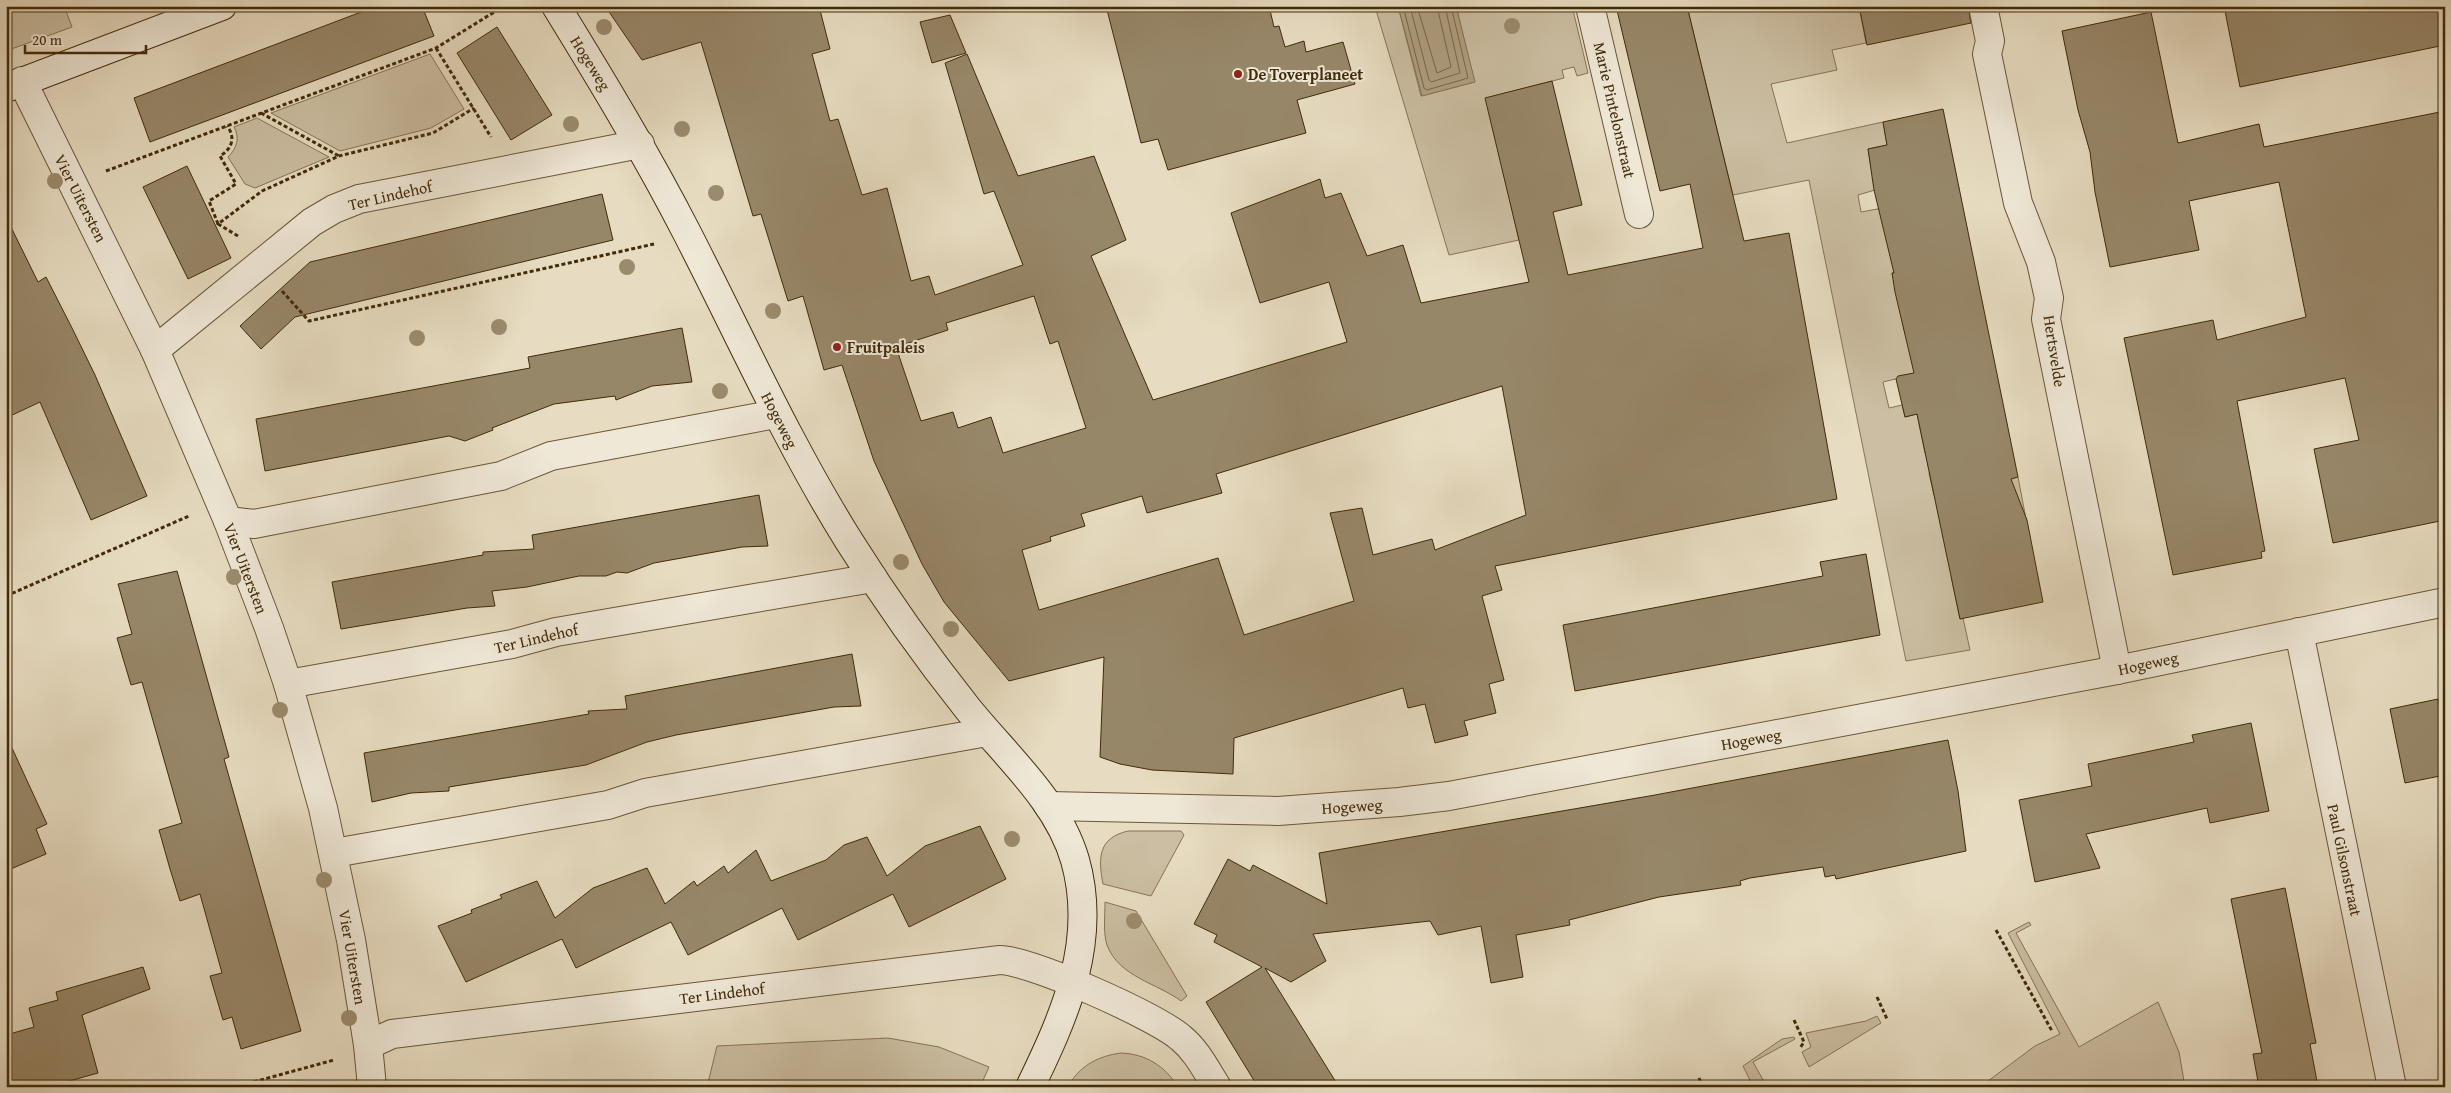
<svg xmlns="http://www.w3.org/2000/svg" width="2451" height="1093" viewBox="0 0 2451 1093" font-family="'Gentium Book Plus',serif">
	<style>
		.green { fill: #cbbea2; stroke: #867456 }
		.water { fill: #afa082; stroke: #837152 }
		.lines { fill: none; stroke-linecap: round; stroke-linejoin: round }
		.shore { stroke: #786646; stroke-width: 1 }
		.building { fill: #978769; stroke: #412b09; fill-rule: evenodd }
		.street-casing { stroke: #6a5737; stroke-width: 30 }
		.secondary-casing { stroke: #412b09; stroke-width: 30 }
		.path { stroke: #412b09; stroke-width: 3; stroke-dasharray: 4 2.5; stroke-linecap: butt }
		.street { stroke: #efe8d7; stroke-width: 28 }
		.secondary { stroke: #efe8d7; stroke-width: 28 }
		.tree { fill: #9b8b6d }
		.poi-dot { fill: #8f2418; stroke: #efe8d7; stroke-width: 2 }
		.labels { text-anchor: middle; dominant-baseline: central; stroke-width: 4; stroke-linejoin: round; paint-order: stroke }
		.street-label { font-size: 16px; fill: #412b09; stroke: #efe8d7 }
		.poi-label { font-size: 16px; font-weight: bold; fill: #412b09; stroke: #efe8d7; text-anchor: start }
	</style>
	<rect width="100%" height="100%" fill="#e7dcc1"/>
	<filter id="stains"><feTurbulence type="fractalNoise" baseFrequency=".004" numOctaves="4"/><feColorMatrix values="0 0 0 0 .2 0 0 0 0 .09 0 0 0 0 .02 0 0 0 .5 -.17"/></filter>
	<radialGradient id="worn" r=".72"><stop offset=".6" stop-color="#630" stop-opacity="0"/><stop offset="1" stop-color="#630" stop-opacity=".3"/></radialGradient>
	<g class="green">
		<path d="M6 6H64L72 27 6 51Z"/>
		<path d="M1379 6H1398L1421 96 1474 82 1456 6H1572L1588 73 1577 76 1574 67 1562 70 1564 78 1486 98 1519 240 1449 255 1376 10Z"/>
		<path d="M1687 6H1859L1866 43 1832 50 1837 70 1771 84 1787 143 1883 122 1887 145 1868 149 1875 190 1858 195 1861 212 1899 205 1911 269 1892 273 1905 334 1924 330 1932 370 1883 382 1889 408 1902 405 1905 417 1917 414 1925 453 1937 471 1929 473 1934 495 2018 477 2026 519 1951 576 1960 619 1963 618 1970 650 1906 661 1809 180 1733 195Z"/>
		<path d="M430 54 464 109 431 128 340 151 271 113Z"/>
		<path d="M257 118 329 157 255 188 245 184 228 157C237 148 240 138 234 127Z"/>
		<path d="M1128 831H1181L1184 835 1151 896 1103 884C1098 858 1098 838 1128 831Z"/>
		<path d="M1105 902 1136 911 1187 996 1181 1001C1157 983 1119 977 1107 945 1103 933 1105 915 1105 902Z"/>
		<path d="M2029 922 2031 925 2016 933 2079 1047 2158 1002 2179 1052 2185 1087H1980L2035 1046 2060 1034 2008 933Z"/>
		<path d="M1877 1016 1881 1023 1809 1067 1802 1052 1811 1047 1806 1033 1866 1021Z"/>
		<path d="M1794 1037 1795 1039 1753 1062 1767 1087H1739L1750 1080 1743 1066 1782 1039Z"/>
		<path d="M888 1038 939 1047 989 1067 980 1087H707L717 1046Z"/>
		<path d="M1121 1053C1146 1054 1165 1066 1178 1087H1068C1079 1066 1098 1056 1121 1053Z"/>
	</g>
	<path class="water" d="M1398 6H1456L1475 82 1422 96Z"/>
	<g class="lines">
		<g class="shore">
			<path d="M1403 6 1424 88 1427 90 1468 78 1451 6"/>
			<path d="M1410 6 1429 80 1431 82 1460 73 1445 6"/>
			<path d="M1417 6 1437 73 1451 67 1437 6"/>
		</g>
	</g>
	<g class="building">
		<path d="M377 6H422L434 36 150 142 134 98Z"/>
		<path d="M605 6H819L830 49 812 54 830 121 838 119 862 195 887 188 911 281 929 276 935 295 1023 265 994 191 984 194 945 63 967 54 1018 176 1094 156 1126 240 1091 256 1153 400 1347 342 1329 282 1260 303 1231 213 1320 179 1325 198 1341 193 1367 256 1403 245 1421 303 1529 282 1485 98 1552 81 1582 205 1553 212 1568 275 1703 248 1690 184 1660 191 1616 6H1687L1744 241 1789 233 1837 499 1495 566 1502 590 1482 596 1504 680 1489 684 1496 713 1464 721 1468 735 1435 743 1425 704 1408 708 1403 688 1234 738 1233 774 1152 770 1120 764 1100 757 1104 657 1009 681 944 602 922 564 874 461 842 365 824 370 803 296 788 301 761 214 753 216 701 42 642 60ZM1034 296 1050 344 1058 341 1086 428 1003 453 991 417 958 428 953 412 921 421 896 347 948 330 946 323ZM1502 386 1526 515 1435 550 1432 539 1373 555 1362 508 1330 513 1354 601 1244 635 1218 558 1039 610 1022 550 1051 541 1050 537 1085 526 1081 514 1142 496 1147 513 1222 493 1216 474Z"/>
		<path d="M1106 6H1269L1274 27 1279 26 1285 47 1304 41 1306 52 1343 42 1355 84 1297 100 1306 133 1168 170 1158 139 1141 143Z"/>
		<path d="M1859 6H1968L1971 23 1867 45Z"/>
		<path d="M2224 6H2445V45L2240 87Z"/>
		<path d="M2151 12 2178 143 2259 124 2264 147 2445 111V520L2333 543 2314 449 2359 440 2345 378 2237 401 2265 551 2261 552 2262 558 2173 575 2124 338 2213 320 2217 340 2306 317 2279 182 2189 201 2199 250 2110 267 2095 192 2090 152 2078 110 2062 31Z"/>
		<path d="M950 15 966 53 932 63 920 22Z"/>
		<path d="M497 27 552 115 511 140 457 53Z"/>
		<path d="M1943 109 2018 477 2011 479 2027 520 2043 602 1960 619 1917 414 1905 417 1896 379 1898 376 1914 373 1895 292 1892 273H1894L1874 190 1868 149 1887 145 1883 122Z"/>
		<path d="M187 166 231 258 188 279 143 187Z"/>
		<path d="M602 194 613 240 295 317 261 349 240 326 310 262Z"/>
		<path d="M6 217 38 282 46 277 72 328 95 375 147 496 91 520 40 402 6 418Z"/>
		<path d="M682 328 692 382 652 386 616 400 615 396 554 404 492 428 493 430 465 441 449 436 265 471 256 419 530 368 528 357Z"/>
		<path d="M759 495 768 546 742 547 654 563 627 573 617 572 606 576H579L527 587 492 591 495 606 467 608 341 629 332 582 483 555V552L534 549 532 535Z"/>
		<path d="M1866 554 1880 635 1575 691 1563 625 1823 576 1820 562Z"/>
		<path d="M177 571 229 757 224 759 301 1031 241 1049 232 1017 223 1020 210 976 222 973 200 894 180 901 170 869 159 830 182 823 142 682 131 685 117 638 132 634 118 584Z"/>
		<path d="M852 654 861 706 834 707 676 735 647 742 586 765 449 787V791L411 793 372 802 364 753 589 714 588 711 627 709 625 696Z"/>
		<path d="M2438 699 2445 735V775L2405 783 2390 709Z"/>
		<path d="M2251 723 2269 811 2210 823 2207 808 2086 834 2100 868 2035 882 2019 800 2092 786 2088 764 2194 742 2192 735Z"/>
		<path d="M6 735 47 824 36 829 46 854 6 871Z"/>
		<path d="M1948 740 1958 791 1966 851 1836 879 1835 875 1825 877 1823 867 1750 878 1740 881 1741 885 1659 897 1569 920 1570 925 1516 935 1523 977 1491 983 1481 926 1438 935 1430 921 1313 934 1326 961 1291 982 1265 968 1339 1087H1258L1206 1002 1262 967 1214 942 1217 935 1194 924 1228 859 1250 871 1253 865 1327 904 1319 853 1655 795Z"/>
		<path d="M980 826 1006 879 909 927 893 894 798 940 782 908 688 955 671 922 576 968 562 939 466 982 438 926 472 913 471 910 502 898 500 895 537 881 555 918 593 888 647 868 665 904 694 881 697 886 724 866 728 873 756 850 771 881 826 860 844 845 867 837 887 876 925 846Z"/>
		<path d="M2285 888 2316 1043 2310 1044 2318 1087H2259L2253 1054 2262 1053 2231 899Z"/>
		<path d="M143 967 150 989 82 1015 98 1073 48 1087H6V1035L34 1027 29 1008 58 1000 56 992Z"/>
	</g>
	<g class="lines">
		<g class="street-casing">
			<g id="street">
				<path d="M1590 6 1639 214"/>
				<path d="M1983 6 1990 41 1987 54 2018 203 2041 262 2049 298 2046 319 2117 670"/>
				<path d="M22 81 155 350 228 521 269 628 288 684 323 808 351 940 368 1045 372 1087"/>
				<path d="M155 350 312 222 334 209 359 199 640 144"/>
				<path d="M228 521 254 524 501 476 551 456 776 414"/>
				<path d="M2299 632 2392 1087"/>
				<path d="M288 684 512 644 556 632 873 578"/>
				<path d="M1049 806 1278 811 1399 802 1449 796 2117 670 2445 602"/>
				<path d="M334 853 608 805 645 793 987 732"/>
				<path d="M368 1045 392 1034 1000 960C1032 961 1156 1016 1181 1038 1197 1051 1206 1070 1217 1087"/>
			</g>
		</g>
		<g class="secondary-casing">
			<g id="secondary">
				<path d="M556 6C602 81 647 155 687 233 740 336 787 442 849 541 886 600 925 655 968 709 1006 756 1058 801 1075 860 1098 941 1065 1015 1030 1087"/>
				<path d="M6 88 222 6"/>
			</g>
		</g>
		<g class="path">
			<path d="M436 48 491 137"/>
			<path d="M261 113 339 156"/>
			<path d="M106 171 436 48 504 6"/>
			<path d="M218 224 209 201 236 184 220 156C232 149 236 137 227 126"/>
			<path d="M238 236 218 224 262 191 339 156 433 133 474 108"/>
			<path d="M282 291 309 321 654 244"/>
			<path d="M6 596 189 516"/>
			<path d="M1996 930 2052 1031"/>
			<path d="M1877 997 1887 1019"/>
			<path d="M1794 1020 1804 1042 1800 1048"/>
			<path d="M1699 1078 1703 1087"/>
			<path d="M235 1087 334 1060"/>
		</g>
		<use href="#street" class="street"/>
		<use href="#secondary" class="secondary"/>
	</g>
	<g class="tree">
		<circle cx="1512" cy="26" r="8"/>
		<circle cx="604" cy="27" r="8"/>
		<circle cx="571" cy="124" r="8"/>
		<circle cx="682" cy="129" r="8"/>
		<circle cx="55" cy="181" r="8"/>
		<circle cx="716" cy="193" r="8"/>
		<circle cx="627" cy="267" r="8"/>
		<circle cx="773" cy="311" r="8"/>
		<circle cx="499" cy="327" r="8"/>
		<circle cx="417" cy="338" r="8"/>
		<circle cx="720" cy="391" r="8"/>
		<circle cx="901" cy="562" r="8"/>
		<circle cx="234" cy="577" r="8"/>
		<circle cx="951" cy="629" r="8"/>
		<circle cx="280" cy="710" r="8"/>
		<circle cx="1012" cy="839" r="8"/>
		<circle cx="324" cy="880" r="8"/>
		<circle cx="1134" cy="921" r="8"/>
		<circle cx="349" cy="1018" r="8"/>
	</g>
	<g class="poi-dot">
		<circle cx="1238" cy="74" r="5"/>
		<circle cx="837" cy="347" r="5"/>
	</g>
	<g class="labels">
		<g class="street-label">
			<text transform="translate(591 63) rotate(58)">Hogeweg</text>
			<text transform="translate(1615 110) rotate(77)">Marie Pintelonstraat</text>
			<text transform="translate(390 195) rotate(-13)">Ter Lindehof</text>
			<text transform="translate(81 198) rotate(63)">Vier Uitersten</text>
			<text transform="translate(2055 351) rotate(81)">Hertsvelde</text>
			<text transform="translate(780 420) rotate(63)">Hogeweg</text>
			<text transform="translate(246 568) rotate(69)">Vier Uitersten</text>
			<text transform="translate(536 638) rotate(-13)">Ter Lindehof</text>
			<text transform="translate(2148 663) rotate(-12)">Hogeweg</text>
			<text transform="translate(1751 739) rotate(-10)">Hogeweg</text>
			<text transform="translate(1352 806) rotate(-4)">Hogeweg</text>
			<text transform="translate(2345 860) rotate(78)">Paul Gilsonstraat</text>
			<text transform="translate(353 957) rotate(80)">Vier Uitersten</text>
			<text transform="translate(722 993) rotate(-7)">Ter Lindehof</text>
		</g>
		<g class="poi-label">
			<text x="1248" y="74">De Toverplaneet</text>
			<text x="847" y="347">Fruitpaleis</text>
		</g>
	</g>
	<rect width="2451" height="1093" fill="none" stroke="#e7dcc1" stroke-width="25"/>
	<rect x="8" y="8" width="2436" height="1078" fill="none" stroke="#412b09" stroke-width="2.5"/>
	<rect x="12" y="12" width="2426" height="1068" fill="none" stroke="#412b09"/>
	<path d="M25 45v8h121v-8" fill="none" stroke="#412b09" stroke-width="2.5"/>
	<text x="32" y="45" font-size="15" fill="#412b09" stroke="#efe8d7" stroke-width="4" paint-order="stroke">20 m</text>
	<rect width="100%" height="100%" filter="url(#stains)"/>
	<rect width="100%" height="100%" fill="url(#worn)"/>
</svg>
